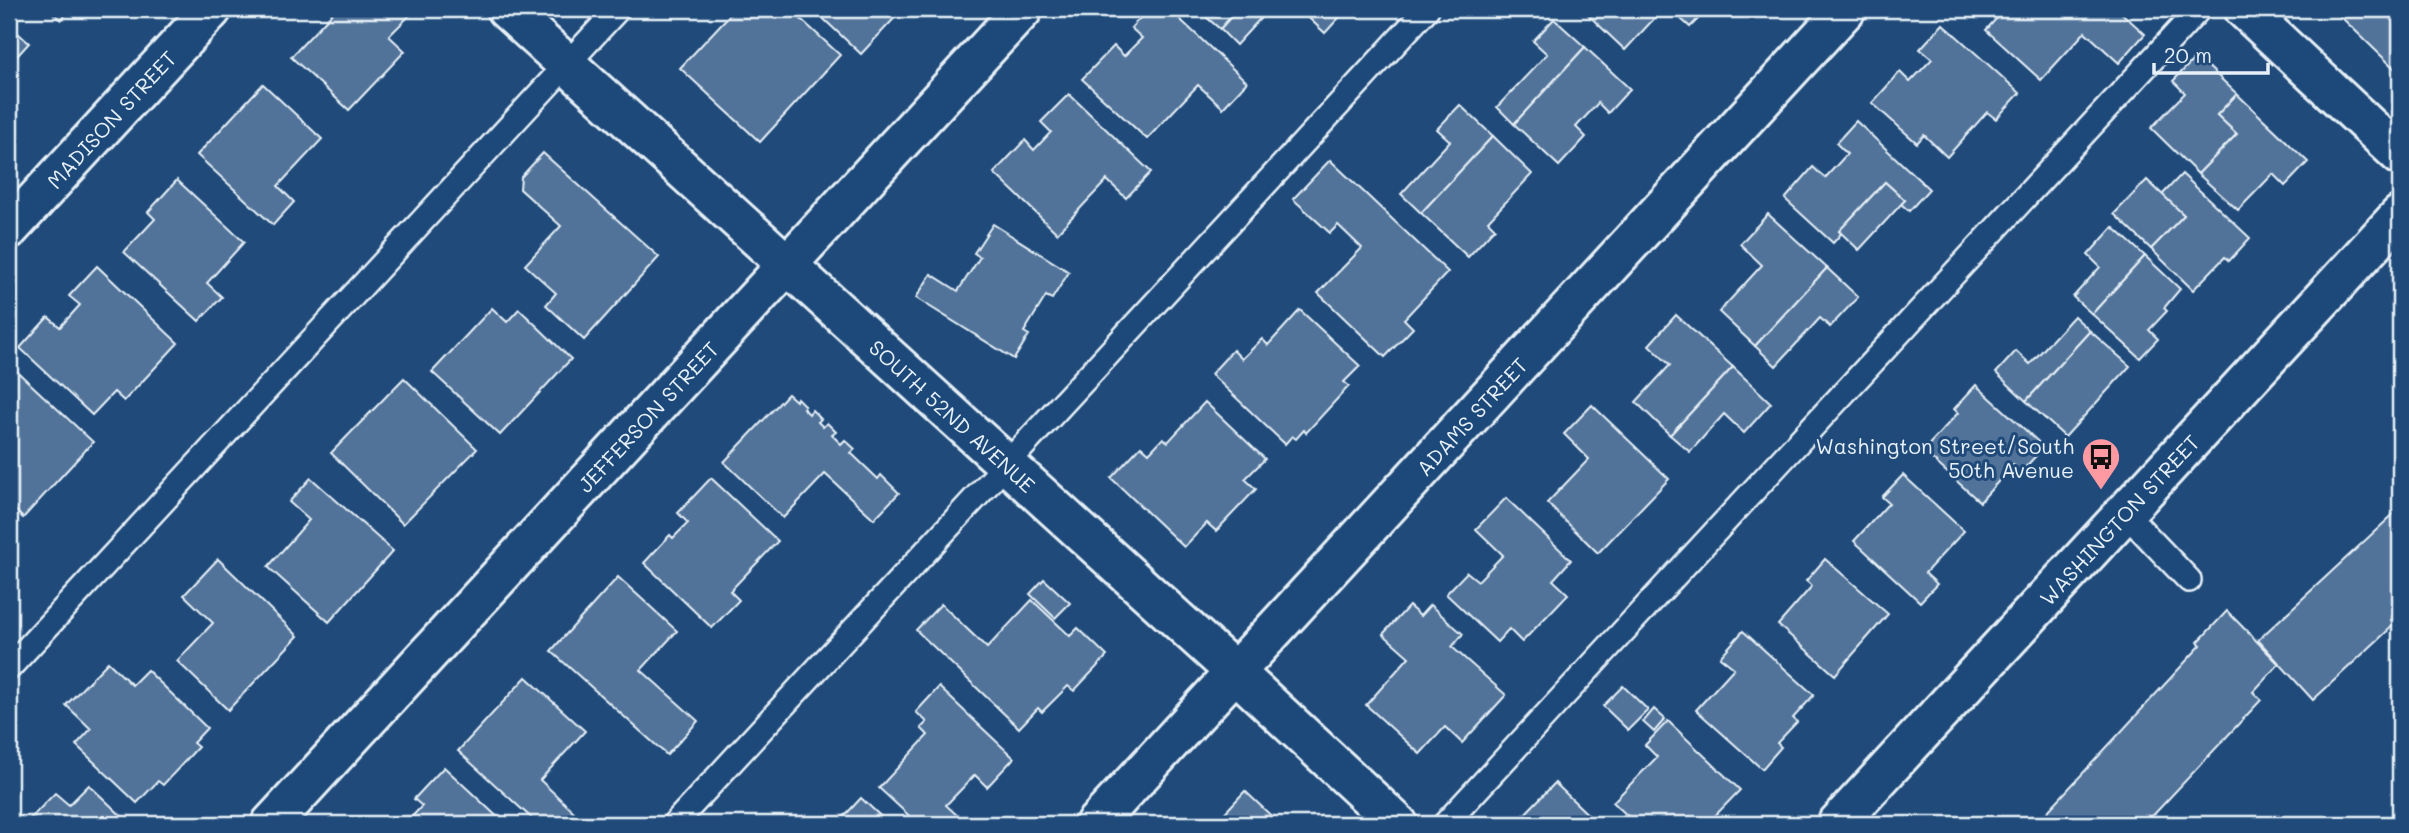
<svg xmlns="http://www.w3.org/2000/svg" width="2409" height="833" viewBox="0 0 2409 833" font-family="Mali,sans-serif">
	<style>
		.building { fill: #517399; stroke: #e8f1f8; stroke-width: 2 }
		.lines { fill: none; stroke-linecap: round; stroke-linejoin: round }
		.lane-casing { stroke: #e8f1f8; stroke-width: 28 }
		.street-casing { stroke: #e8f1f8; stroke-width: 44 }
		.secondary-casing { stroke: #e8f1f8; stroke-width: 44 }
		.lane { stroke: #1f4a7a; stroke-width: 23 }
		.street { stroke: #1f4a7a; stroke-width: 38 }
		.secondary { stroke: #1f4a7a; stroke-width: 38 }
		.labels { text-anchor: middle; dominant-baseline: central; stroke-width: 6; stroke-linejoin: round; paint-order: stroke }
		.street-label { font-size: 21px; fill: #e8f1f8; stroke: #1f4a7a }
		.poi-label { font-size: 21px; fill: #e8f1f8; stroke: #1f4a7a; text-anchor: end }
	</style>
	<rect width="100%" height="100%" fill="#1f4a7a"/>
	<filter id="ink" filterUnits="userSpaceOnUse"><feTurbulence type="fractalNoise" baseFrequency=".0143" numOctaves="2"/><feDisplacementMap in="SourceGraphic" scale="14" xChannelSelector="R" yChannelSelector="G"/><feConvolveMatrix kernelMatrix="1 2 1 2 8 2 1 2 1" color-interpolation-filters="sRGB"/></filter>
	<g filter="url(#ink)">
		<g class="building">
			<path d="M48 9H71L61 20Z"/>
			<path d="M336 9H406L411 14 389 36 405 51 349 110 291 57Z"/>
			<path d="M735 9H790L840 55 760 142 680 68Z"/>
			<path d="M813 9H903L861 54Z"/>
			<path d="M1148 9H1169L1247 82 1223 108 1198 85 1147 139 1082 79 1114 46 1124 56 1142 38 1131 28Z"/>
			<path d="M1197 9H1238L1220 29Z"/>
			<path d="M1238 9H1269L1236 45 1220 29Z"/>
			<path d="M1299 9H1347L1325 33Z"/>
			<path d="M1582 9H1663L1625 50Z"/>
			<path d="M1670 9H1708L1690 27Z"/>
			<path d="M2005 9H2117L2145 34 2119 63 2085 32 2041 80 1986 30Z"/>
			<path d="M2345 9H2400V68L2397 71 2339 15Z"/>
			<path d="M1554 19 1585 47 1514 124 1497 107 1547 54 1533 41Z"/>
			<path d="M1943 24 2020 93 1996 119 1987 112 1947 157 1924 135 1917 143 1872 103 1900 72 1910 82 1932 59 1920 49Z"/>
			<path d="M9 25 29 43 9 65Z"/>
			<path d="M1585 47 1630 89 1608 113 1598 103 1576 127 1586 137 1559 166 1514 124Z"/>
			<path d="M2197 56 2237 94 2217 115 2237 134 2198 174 2151 128 2185 93 2173 81Z"/>
			<path d="M263 84 322 139 278 186 294 202 273 225 197 155Z"/>
			<path d="M1069 94 1151 172 1126 198 1107 180 1057 233 994 173 1025 140 1034 150 1051 132 1041 122Z"/>
			<path d="M2237 94 2308 162 2285 186 2273 174 2238 210 2198 174 2237 134 2217 115Z"/>
			<path d="M1460 105 1493 136 1421 213 1401 194 1450 141 1437 129Z"/>
			<path d="M1856 121 1929 189 1909 211 1901 204 1905 200 1885 182 1839 231 1841 234 1833 243 1785 199 1813 167 1825 178 1847 154 1836 143Z"/>
			<path d="M1493 136 1532 174 1488 221 1495 228 1468 257 1421 213Z"/>
			<path d="M543 153 659 257 584 340 546 305 556 293 525 265 561 226 520 189 521 177Z"/>
			<path d="M1330 160 1448 272 1404 319 1413 328 1385 357 1318 293 1362 248 1338 225 1330 233 1293 199Z"/>
			<path d="M2182 174 2250 238 2229 261 2225 257 2193 290 2151 249 2184 215 2162 195Z"/>
			<path d="M177 180 244 242 207 283 222 297 199 321 124 252 155 219 148 212Z"/>
			<path d="M2147 180 2184 215 2151 249 2114 214Z"/>
			<path d="M1885 182 1905 200 1859 250 1839 231Z"/>
			<path d="M1768 214 1827 268 1755 346 1719 312 1762 265 1740 244Z"/>
			<path d="M993 224 1069 272 1052 299 1046 296 1024 332 1029 335 1014 359 916 298 931 274 958 291 980 257 974 253Z"/>
			<path d="M2113 227 2145 256 2092 314 2073 297 2100 267 2088 255Z"/>
			<path d="M2145 256 2180 289 2164 308 2167 311 2149 330 2158 339 2140 358 2092 314Z"/>
			<path d="M97 266 178 343 124 401 114 392 92 415 20 348 48 317 60 327 80 305 69 296Z"/>
			<path d="M1827 268 1858 297 1830 327 1820 318 1776 366 1755 346Z"/>
			<path d="M492 308 507 322 519 309 571 359 500 435 432 372Z"/>
			<path d="M1300 310 1360 366 1344 382 1349 386 1306 433 1304 430 1296 439 1292 436 1285 444 1211 374 1233 350 1242 359 1262 339 1268 345Z"/>
			<path d="M1676 315 1733 367 1670 435 1636 402 1670 365 1649 345Z"/>
			<path d="M2074 316 2090 331 2026 401 1996 373 2016 351 2030 364Z"/>
			<path d="M2090 331 2130 366 2065 437 2026 401Z"/>
			<path d="M9 364 93 442 23 518 9 504Z"/>
			<path d="M1733 367 1771 403 1744 433 1724 414 1690 452 1670 435Z"/>
			<path d="M404 378 477 449 403 524 331 453Z"/>
			<path d="M1976 385 2044 447 2021 472 2013 465 1980 502 1923 451 1958 413 1954 409Z"/>
			<path d="M788 394 796 401 797 398 805 406 803 408 809 414 812 410 821 419 818 422 823 427 827 423 836 432 832 435 841 444 845 440 855 449 851 453 878 479 881 475 899 493 874 519 825 474 783 518 724 462Z"/>
			<path d="M1205 402 1265 459 1245 479 1256 489 1216 531 1207 523 1184 547 1111 478 1141 446 1149 453 1163 438 1168 442Z"/>
			<path d="M1592 405 1669 479 1598 553 1547 503 1589 459 1564 434Z"/>
			<path d="M1903 475 1964 531 1925 573 1937 584 1920 602 1854 541 1889 503 1882 497Z"/>
			<path d="M311 478 393 551 329 622 268 567 309 520 289 502Z"/>
			<path d="M711 478 778 541 730 591 739 600 712 628 644 563 670 535 673 538 688 523 678 513Z"/>
			<path d="M1506 498 1571 560 1553 580 1568 594 1522 642 1509 629 1497 642 1446 594 1467 572 1478 581 1503 555 1476 529Z"/>
			<path d="M2400 508V611L2391 620 2395 624 2313 700 2258 640Z"/>
			<path d="M218 559 298 636 228 710 177 661 213 623 184 595Z"/>
			<path d="M1825 559 1888 614 1835 675 1778 625 1812 586 1806 581Z"/>
			<path d="M618 577 677 631 641 670 698 721 667 755 551 651Z"/>
			<path d="M1044 579 1070 603 1055 618 1030 594Z"/>
			<path d="M1032 600 1070 636 1078 628 1107 656 1074 691 1068 686 1042 712 1038 708 1019 728 916 630 941 604 987 648Z"/>
			<path d="M1430 605 1463 634 1452 647 1506 695 1462 743 1445 727 1420 754 1366 705 1409 657 1383 634 1409 606 1420 616Z"/>
			<path d="M2227 611 2279 664 2253 692 2261 700 2145 824H2036L2201 645 2198 642Z"/>
			<path d="M1743 631 1814 695 1793 718 1797 722 1777 743 1781 747 1762 769 1696 710 1734 668 1720 657Z"/>
			<path d="M108 662 132 685 147 670 207 728 193 743 198 747 163 785 158 781 137 803 76 745 91 729 66 705Z"/>
			<path d="M526 677 585 731 540 780 574 812 563 824H538L458 751Z"/>
			<path d="M1623 686 1648 710 1628 730 1603 706Z"/>
			<path d="M939 687 1014 758 987 787 975 775 946 805 959 817 952 824H918L879 788 928 735 921 728 927 722 916 712Z"/>
			<path d="M1654 709 1665 719 1654 732 1643 722Z"/>
			<path d="M1668 721 1740 790 1707 824H1636L1613 802 1657 757 1645 745Z"/>
			<path d="M444 767 505 824H405L422 806 414 799Z"/>
			<path d="M1555 783 1598 824H1515Z"/>
			<path d="M89 785 130 824H25L55 793 69 805Z"/>
			<path d="M1245 791 1280 824H1222L1218 820Z"/>
			<path d="M861 798 889 824H837Z"/>
		</g>
		<g class="lines">
			<g class="lane-casing">
				<g id="lane">
					<path d="M2125 513 2189 580"/>
					<path d="M9 668 618 9"/>
					<path d="M674 824 1427 9"/>
					<path d="M1445 824 2199 9"/>
				</g>
			</g>
			<g class="street-casing">
				<g id="street">
					<path id="s1" d="M506 9 1235 672 1398 824"/>
					<path d="M2244 9 2400 155"/>
					<path id="s2" d="M9 229 212 9"/>
					<path id="s3" d="M271 824 1023 9"/>
					<path id="s4" d="M1095 824 1846 9"/>
				</g>
			</g>
			<g class="secondary-casing">
				<g id="secondary">
					<path id="s5" d="M1837 824 2400 215"/>
				</g>
			</g>
			<use href="#lane" class="lane"/>
			<use href="#street" class="street"/>
			<use href="#secondary" class="secondary"/>
		</g>
	</g>
	<defs>
		<g id="bus-pin" transform="scale(2.0125)"><path d="M0 17L-7.5 6A9.5 9.5 0 1 1 7.5 6Z" fill="#ff9aa2" stroke="#1f4a7a"/><path d="M-5-6H5V4H4V6H2V4H-2V6H-4V4H-5ZM-3.5-4V0h7V-4ZM-3.5 1.2v1.5H-2V1.2ZM2 1.2v1.5H3.5V1.2Z" fill="#111"/></g>
	</defs>
	<g fill-rule="evenodd">
		<use href="#bus-pin" x="2101" y="457"/>
	</g>
	<g class="labels">
		<g class="street-label">
			<text stroke="none"><textPath href="#s2" startOffset="150">MADISON STREET</textPath></text>
			<text stroke="none"><textPath href="#s1" startOffset="604">SOUTH 52ND AVENUE</textPath></text>
			<text stroke="none"><textPath href="#s3" startOffset="555">JEFFERSON STREET</textPath></text>
			<text stroke="none"><textPath href="#s4" startOffset="555">ADAMS STREET</textPath></text>
			<text stroke="none"><textPath href="#s5" startOffset="415">WASHINGTON STREET</textPath></text>
		</g>
		<g class="poi-label">
			<text x="2074" y="445">Washington Street/South<tspan x="2074" dy="24">50th Avenue</tspan></text>
		</g>
	</g>
	<rect width="2409" height="833" fill="none" stroke="#1f4a7a" stroke-width="35"/>
	<rect x="18" y="18" width="2374" height="798" fill="none" stroke="#e8f1f8" stroke-width="2.5" filter="url(#ink)"/>
	<path d="M2154 63v10h114v-10" fill="none" stroke="#e8f1f8" stroke-width="3.5"/>
	<text x="2164" y="63" font-size="21" fill="#e8f1f8" stroke="#1f4a7a" stroke-width="5" paint-order="stroke">20 m</text>
</svg>
